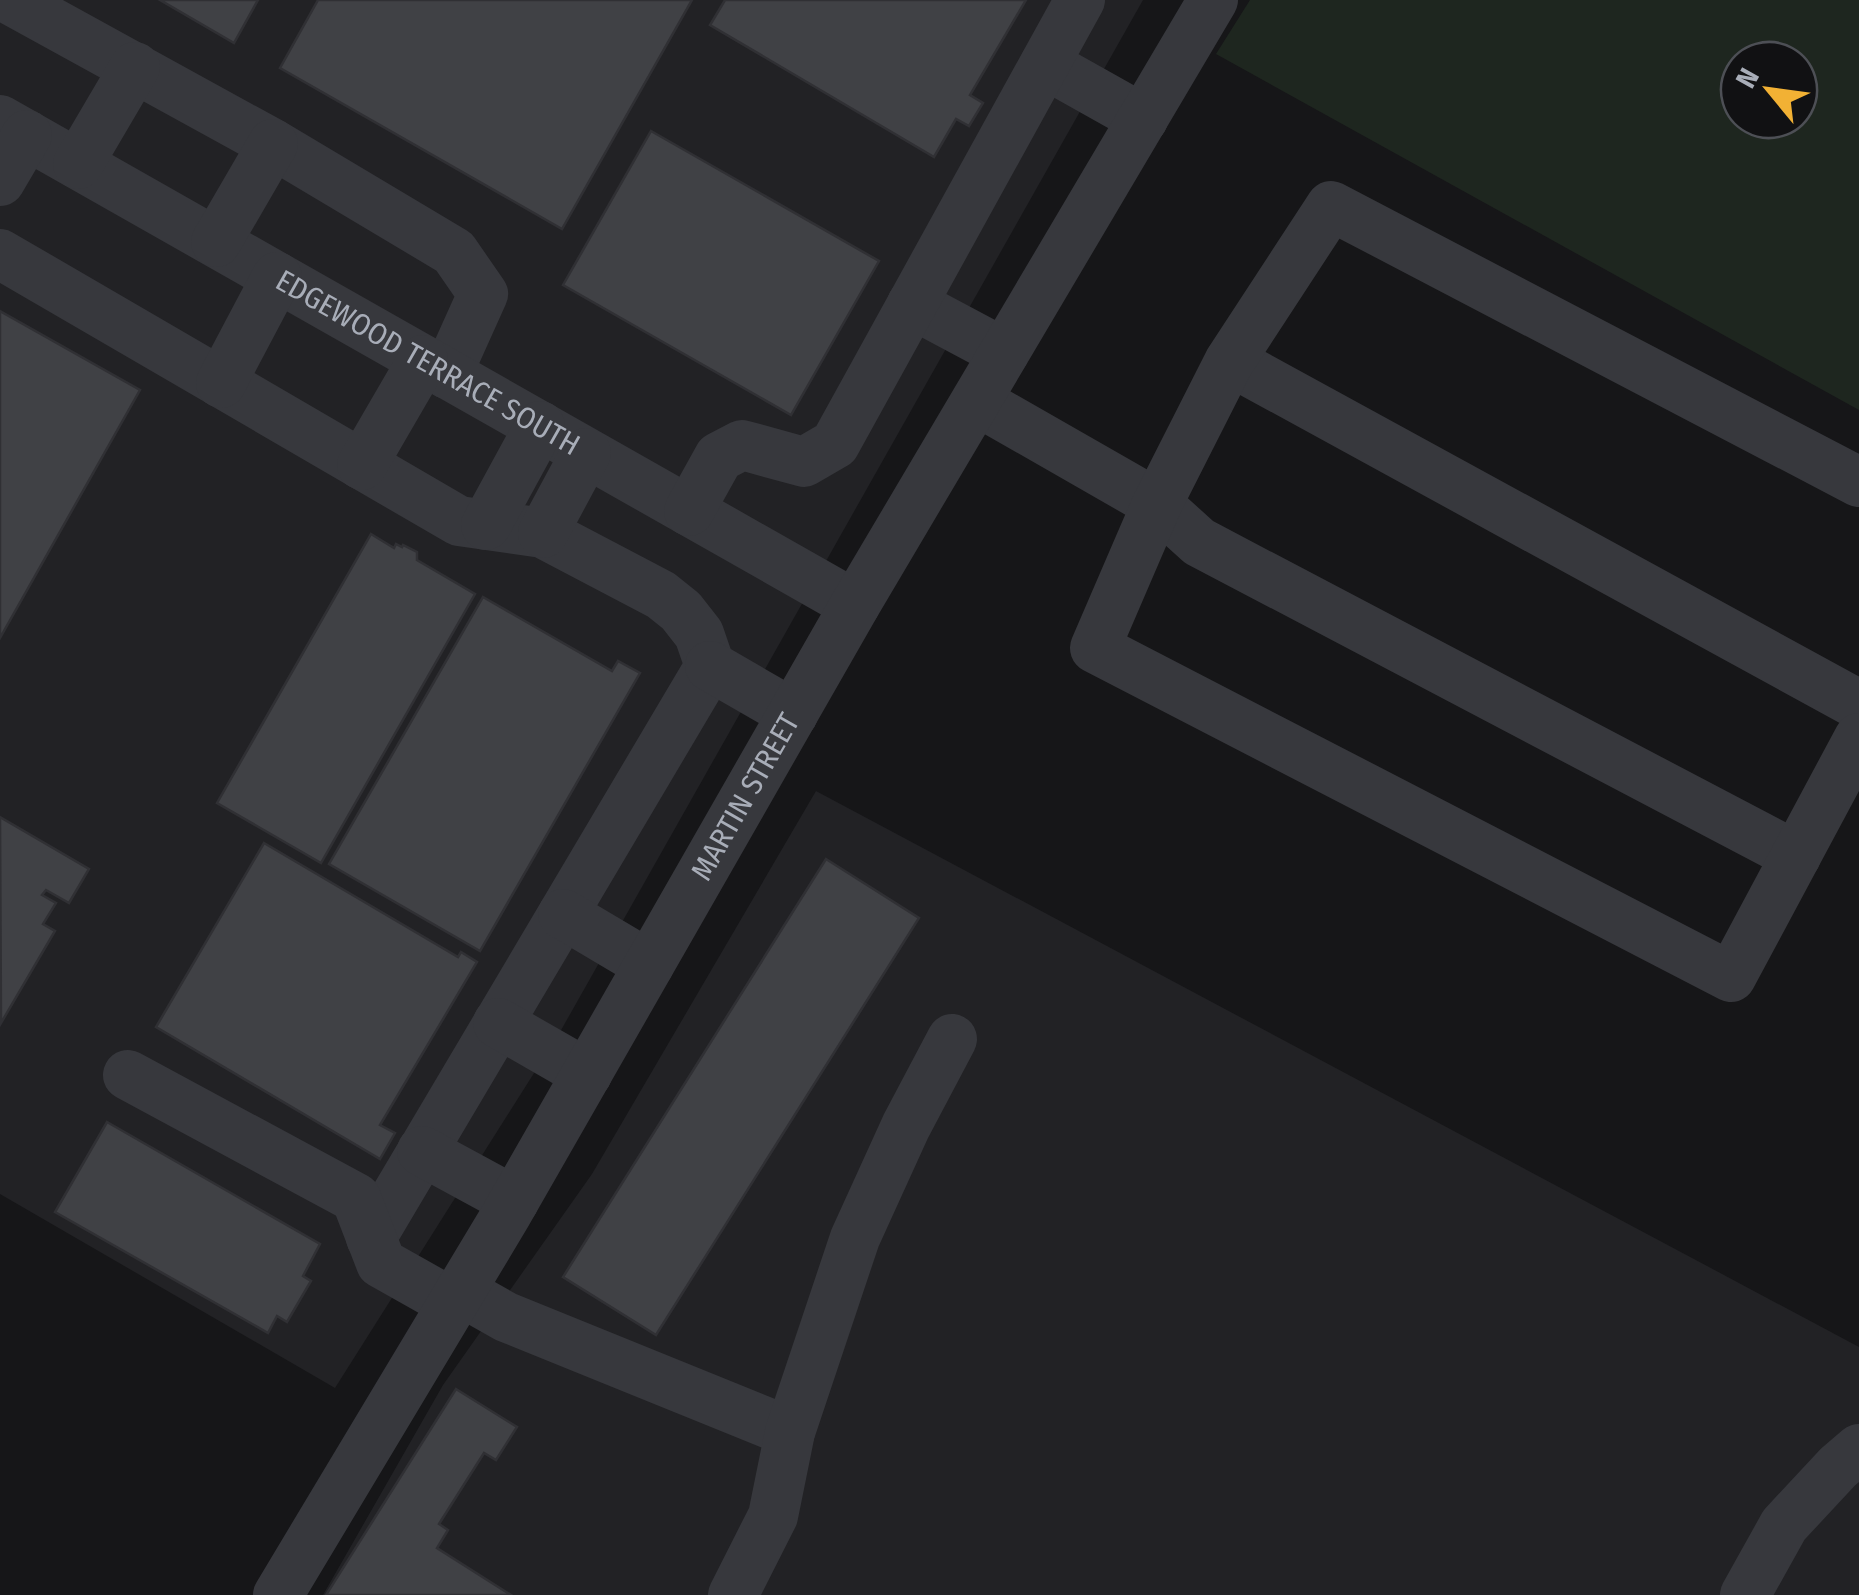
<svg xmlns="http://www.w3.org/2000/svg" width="1859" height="1595" viewBox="0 0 1859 1595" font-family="'Fira Sans Condensed',sans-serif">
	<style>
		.built { fill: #222225 }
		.green { fill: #1e261f; fill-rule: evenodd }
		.building { fill: #404145; stroke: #303034; stroke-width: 2.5 }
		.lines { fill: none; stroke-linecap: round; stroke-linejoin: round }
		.minor { stroke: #37383d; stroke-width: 50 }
		.labels { text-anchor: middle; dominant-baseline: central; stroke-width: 9; stroke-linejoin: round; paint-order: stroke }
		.street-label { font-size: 30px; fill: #a8adb8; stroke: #111113 }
	</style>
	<rect width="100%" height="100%" fill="#161618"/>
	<g class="built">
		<path d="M0 0H1143L560 1032 335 1388 0 1194Z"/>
		<path d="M816 791 1859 1347V1595H323L443 1385 592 1174Z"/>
	</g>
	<path class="green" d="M1250 0H1859V410L1216 54ZM1739 60H1799V120H1739Z"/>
	<g class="building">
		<path d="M160 0H258L234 43Z"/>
		<path d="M318 0H692L562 229 280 68Z"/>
		<path d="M725 0H1026L970 95 983 103 969 126 956 119 934 157 710 25Z"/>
		<path d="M651 131 879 261 791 415 563 285Z"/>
		<path d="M0 311 140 390 0 638Z"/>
		<path d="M371 534 394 548 396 544 402 547 403 545 417 552V560L475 594 321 863 217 803Z"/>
		<path d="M483 597 612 671 618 661 640 673 480 951 329 864Z"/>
		<path d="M0 817 89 869 69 903 46 890 42 895 56 903 43 924 55 931 1 1023Z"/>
		<path d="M264 843 458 957 461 952 477 962 380 1125 395 1133 380 1159 156 1027Z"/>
		<path d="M826 859 919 918 656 1335 563 1277Z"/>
		<path d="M107 1122 320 1244 303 1276 311 1281 287 1322 277 1316 268 1333 55 1212Z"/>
		<path d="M456 1389 517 1427 496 1460 484 1453 439 1524 448 1530 437 1548 511 1595H326Z"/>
	</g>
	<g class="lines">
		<g class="minor">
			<path d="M11 0 273 144 454 252 483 294 447 374"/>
			<path d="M1045 64 1143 119"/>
			<path id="s1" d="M0 120 855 605"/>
			<path d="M78 164 135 67"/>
			<path d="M0 181 27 135"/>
			<path d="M216 242 273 144"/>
			<path d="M0 254 459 521 543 533 661 595 681 611 699 634 710 666 371 1238"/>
			<path d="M912 304 1004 353"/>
			<path d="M1230 361 1859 705"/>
			<path d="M221 383 277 277"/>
			<path d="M977 401 1157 504 1199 542 1796 856"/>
			<path d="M362 465 423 360"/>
			<path d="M1859 482 1331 206 1229 362 1157 504 1095 648 1731 977 1859 738"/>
			<path d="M689 511 719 457 742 445 804 462 835 444 1080 0"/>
			<path d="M486 525 540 426"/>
			<path d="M543 533 586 453"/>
			<path d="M710 666 793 714"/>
			<path d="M563 914 649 965"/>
			<path d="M498 1023 587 1074"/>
			<path d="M128 1075 356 1198 381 1263 452 1303"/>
			<path d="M422 1151 514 1201"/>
			<path d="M460 1291 506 1317 790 1432"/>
			<path id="s2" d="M278 1595 506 1215 855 605 1213 0"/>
			<path d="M733 1595 773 1516 790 1432 855 1238 906 1126 952 1039"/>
			<path d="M1745 1595 1784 1525 1838 1467 1859 1449"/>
		</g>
	</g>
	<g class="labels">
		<g class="street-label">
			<text stroke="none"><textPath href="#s1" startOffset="492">EDGEWOOD TERRACE SOUTH</textPath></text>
			<text stroke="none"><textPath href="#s2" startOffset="925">MARTIN STREET</textPath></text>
		</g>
	</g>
	<g transform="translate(1769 90) rotate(299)"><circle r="48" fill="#111113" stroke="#4d4f55" stroke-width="2.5"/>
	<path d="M0-8L18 38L0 25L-18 38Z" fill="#f2b134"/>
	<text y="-15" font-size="28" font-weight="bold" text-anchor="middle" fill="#a8adb8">N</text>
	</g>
</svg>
